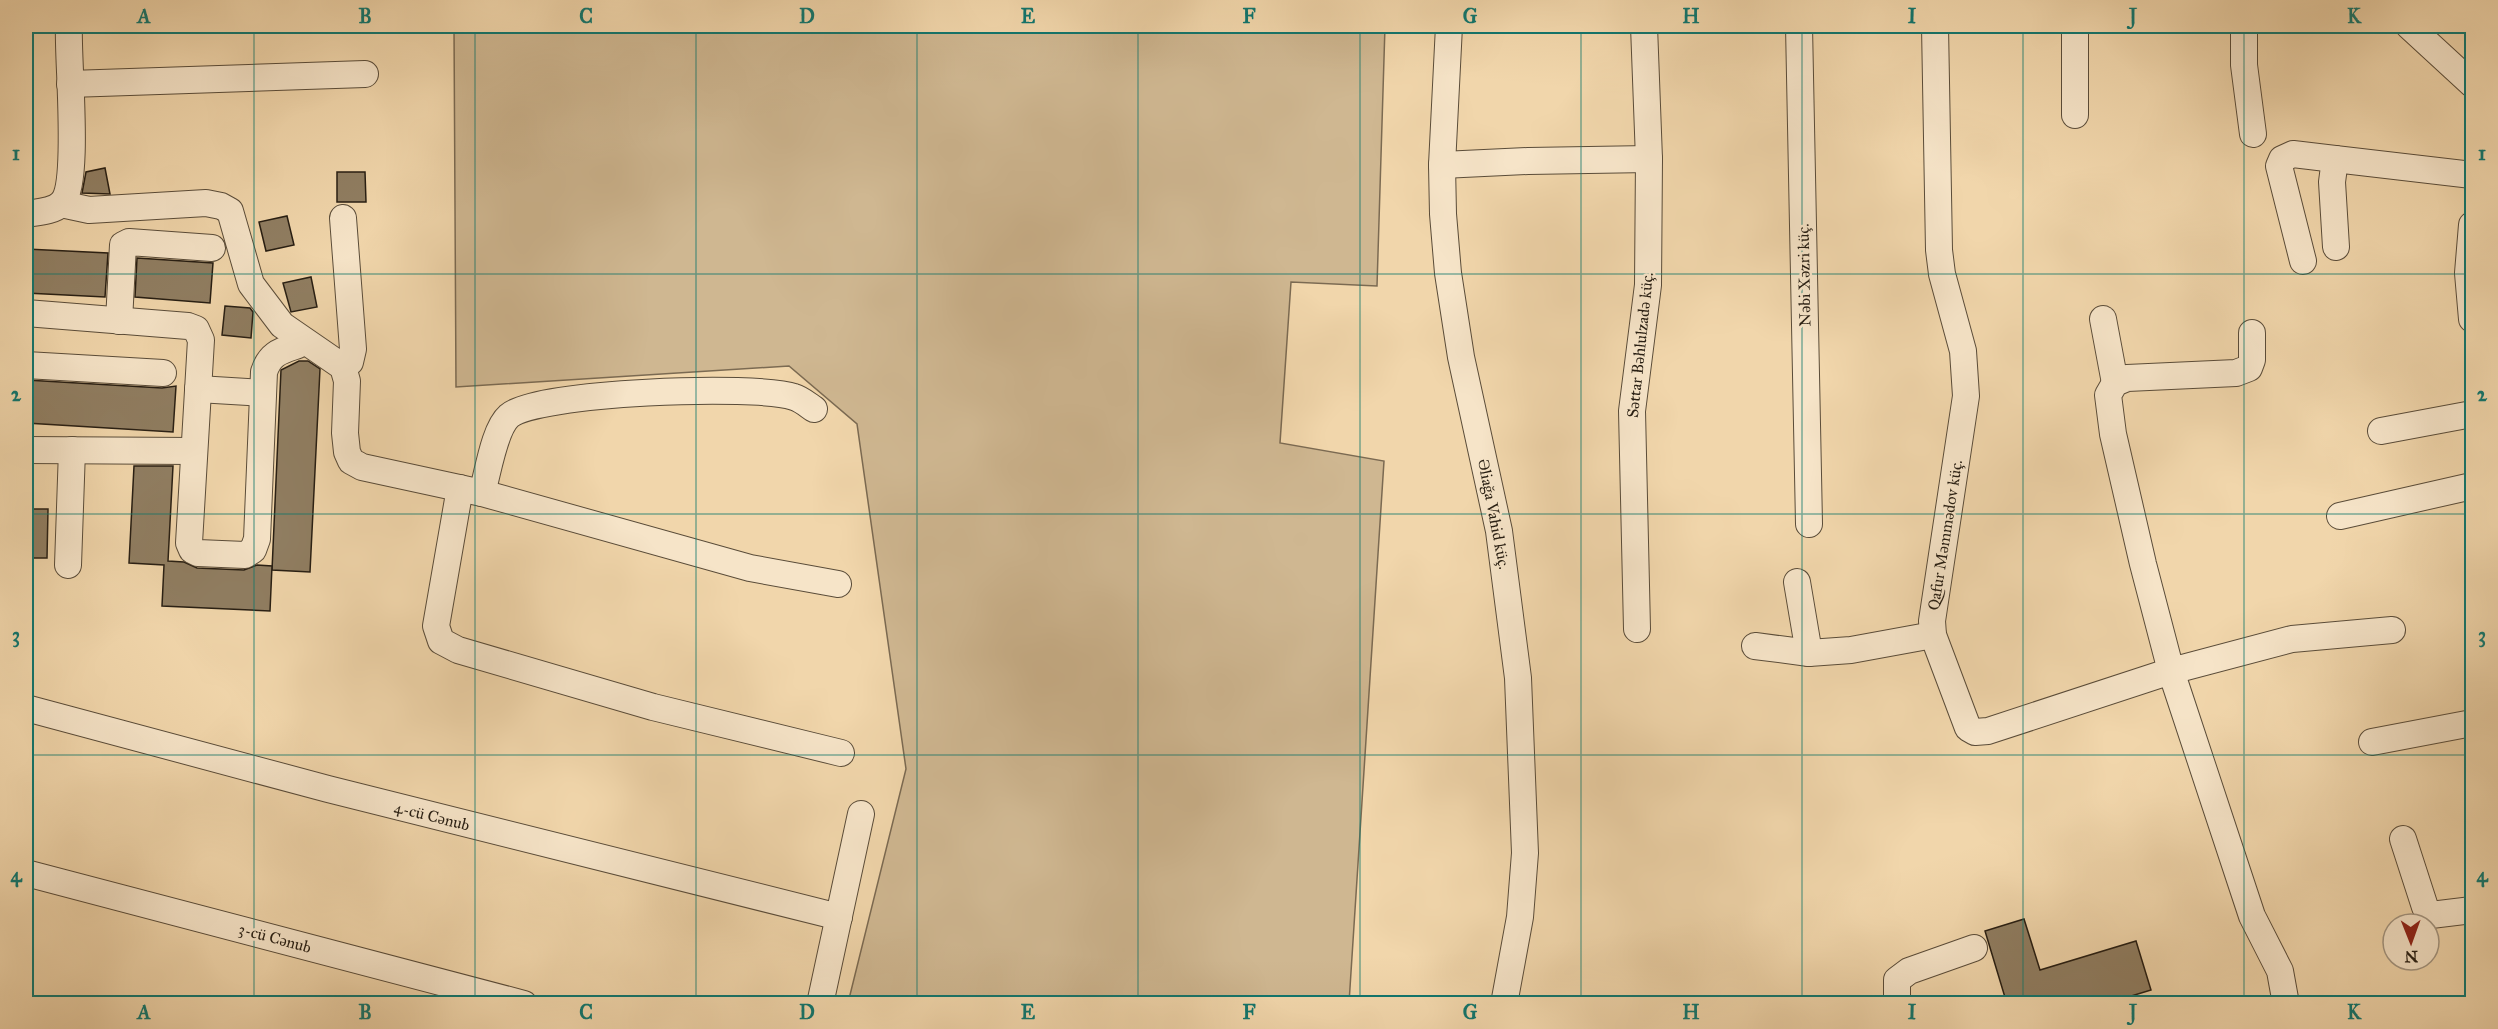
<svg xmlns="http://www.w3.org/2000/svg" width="2498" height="1029" viewBox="0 0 2498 1029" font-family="'IM FELL Great Primer',serif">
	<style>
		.green { fill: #cfb791; stroke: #7b6a52; stroke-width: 1.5 }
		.building { fill: #907e62; stroke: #271e13; stroke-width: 1.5 }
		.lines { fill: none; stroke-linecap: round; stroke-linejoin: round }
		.minor-casing { stroke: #5a4c39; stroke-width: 28 }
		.minor { stroke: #f6e4c8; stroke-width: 26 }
		.grid { fill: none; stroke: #0f766e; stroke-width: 1.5; stroke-opacity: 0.55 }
		.labels { text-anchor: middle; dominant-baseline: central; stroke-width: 5; stroke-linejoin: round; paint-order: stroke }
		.street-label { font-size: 16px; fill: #271e13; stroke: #f6e4c8 }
		.neatline { fill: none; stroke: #0f766e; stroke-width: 2 }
		.grid-label { font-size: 20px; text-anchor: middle; font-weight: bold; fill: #0f766e }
	</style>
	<rect width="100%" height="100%" fill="#f1d6ab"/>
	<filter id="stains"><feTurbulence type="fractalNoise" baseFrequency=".00333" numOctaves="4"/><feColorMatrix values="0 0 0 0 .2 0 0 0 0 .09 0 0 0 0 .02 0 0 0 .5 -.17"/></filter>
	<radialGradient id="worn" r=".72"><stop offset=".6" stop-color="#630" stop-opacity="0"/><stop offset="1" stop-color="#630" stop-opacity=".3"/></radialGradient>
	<path class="green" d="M454 26H1385L1377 286 1291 282 1280 443 1384 461 1349 1003H848L906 769 857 424 789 366 456 387Z"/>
	<g class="building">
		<path d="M105 168 110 194 82 193 86 172Z"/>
		<path d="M337 172H365L366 202H337Z"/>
		<path d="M287 216 294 245 266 251 259 222Z"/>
		<path d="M26 249 108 253 105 297 26 293Z"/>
		<path d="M137 258 213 263 210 303 135 297Z"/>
		<path d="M311 277 317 307 291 312 283 283Z"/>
		<path d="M225 306 250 308 253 312 251 338 222 335Z"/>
		<path d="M299 361H308L320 369 310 572 272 570 281 370Z"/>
		<path d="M26 380 162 388 176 386 173 432 26 423Z"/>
		<path d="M134 466H173L168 561 184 562 197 568 244 570 257 565 272 566 270 611 162 606 164 565 129 563Z"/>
		<path d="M26 509H48L47 558H26Z"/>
		<path d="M2024 919 2040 970 2136 941 2151 990 2105 1004H2007L1985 931Z"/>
	</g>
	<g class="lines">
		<g class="minor-casing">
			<g id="minor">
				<path d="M1449 26 1442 165 1443 214 1448 273 1461 357 1499 531 1518 678 1525 853 1520 917 1504 1004"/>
				<path d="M1799 26 1809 524"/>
				<path d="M1935 26 1939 250 1942 274 1963 351 1966 396 1932 621 1933 635 1968 728 1975 732 1988 731 2171 671 2252 916 2280 971 2286 1004"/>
				<path d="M2075 26V115"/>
				<path d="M2244 26V65L2253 134"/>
				<path d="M2409 26 2472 84"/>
				<path d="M70 84 365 74"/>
				<path d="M1442 165 1528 161 1649 159"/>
				<path d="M61 204 89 210 206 203 221 206 230 211 251 284 282 325 343 367 347 381 345 433 347 452 351 461 362 467 482 493 750 568 838 584"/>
				<path d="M26 214C37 212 52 212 61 204 81 185 67 59 69 26"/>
				<path d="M343 218 353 349 350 362 343 367"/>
				<path d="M2472 225 2468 273 2472 319"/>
				<path d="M2336 247 2332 182 2335 159 2472 175"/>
				<path d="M2303 261 2279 166 2282 159 2293 154 2335 159"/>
				<path d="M26 313 188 326 196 329 201 340 189 543 192 550 198 553 245 555 253 550 257 539 264 372C270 353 281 351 298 345"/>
				<path d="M2103 319 2115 383"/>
				<path d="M119 321 123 245 129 242 212 248"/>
				<path d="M2252 333V360L2249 368 2236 373 2127 378 2115 383 2108 395 2113 434 2143 564 2171 671 2292 639 2392 630"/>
				<path d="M26 365 163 373"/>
				<path d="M198 389 263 393"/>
				<path d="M2381 431 2472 414"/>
				<path d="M26 450 194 451"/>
				<path d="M460 488 436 626 441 641 458 650 653 707 841 753"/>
				<path d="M482 493C488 473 494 429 509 416 535 392 757 384 794 397 801 399 808 405 814 409"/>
				<path d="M2340 516 2472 486"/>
				<path d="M68 565 72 450"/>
				<path d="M1797 582 1809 653"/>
				<path d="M1637 629 1632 411 1648 285 1649 159 1644 26"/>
				<path d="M1755 646 1809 653 1851 650 1933 635"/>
				<path d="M26 708 328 789 839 917"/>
				<path d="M2372 742 2472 723"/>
				<path d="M2403 839 2425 907 2431 915 2472 910"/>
				<path d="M26 873 524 1004"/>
				<path d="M820 1004 861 814"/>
				<path d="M1897 1004V980L1909 971 1974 948"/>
			</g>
		</g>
		<use href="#minor" class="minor"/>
	</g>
	<path class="grid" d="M254 26V1004M475 26V1004M696 26V1004M917 26V1004M1138 26V1004M1360 26V1004M1581 26V1004M1802 26V1004M2023 26V1004M2244 26V1004M26 274H2472M26 514H2472M26 755H2472"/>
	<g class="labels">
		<g class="street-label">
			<text transform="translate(1804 275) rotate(-91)">Nəbi Xəzri küç.</text>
			<text transform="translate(1640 345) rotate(-84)">Səttar Bəhlulzadə küç.</text>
			<text transform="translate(1494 514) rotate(79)">Əliağa Vahid küç.</text>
			<text transform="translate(1945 535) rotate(-81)">Qafur Məmmədov küç.</text>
			<text transform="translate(432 816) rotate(14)">4-cü Cənub</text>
			<text transform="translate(275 938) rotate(15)">3-cü Cənub</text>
		</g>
	</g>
	<rect width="2498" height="1029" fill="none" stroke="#f1d6ab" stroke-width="66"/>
	<g transform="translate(2411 942) rotate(179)"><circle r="28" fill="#f6e4c8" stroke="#a39580" stroke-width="1.5"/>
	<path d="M0-4.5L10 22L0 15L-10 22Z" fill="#8f2418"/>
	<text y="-9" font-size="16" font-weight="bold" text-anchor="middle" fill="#271e13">N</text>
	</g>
	<rect x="33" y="33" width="2432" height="963" class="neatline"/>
	<g class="grid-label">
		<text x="144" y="23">A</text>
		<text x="365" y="23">B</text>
		<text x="586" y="23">C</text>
		<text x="807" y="23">D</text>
		<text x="1028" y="23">E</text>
		<text x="1249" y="23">F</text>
		<text x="1470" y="23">G</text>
		<text x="1691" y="23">H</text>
		<text x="1912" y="23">I</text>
		<text x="2133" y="23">J</text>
		<text x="2354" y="23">K</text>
		<text x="16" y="160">1</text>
		<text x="2482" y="160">1</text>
		<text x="16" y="401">2</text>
		<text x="2482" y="401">2</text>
		<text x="16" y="642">3</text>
		<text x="2482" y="642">3</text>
		<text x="16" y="882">4</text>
		<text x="2482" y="882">4</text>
		<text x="144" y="1019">A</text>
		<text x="365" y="1019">B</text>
		<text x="586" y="1019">C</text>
		<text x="807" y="1019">D</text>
		<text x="1028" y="1019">E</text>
		<text x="1249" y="1019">F</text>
		<text x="1470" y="1019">G</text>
		<text x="1691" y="1019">H</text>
		<text x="1912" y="1019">I</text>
		<text x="2133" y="1019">J</text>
		<text x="2354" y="1019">K</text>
	</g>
	<rect width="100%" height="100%" filter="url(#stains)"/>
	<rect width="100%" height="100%" fill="url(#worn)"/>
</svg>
